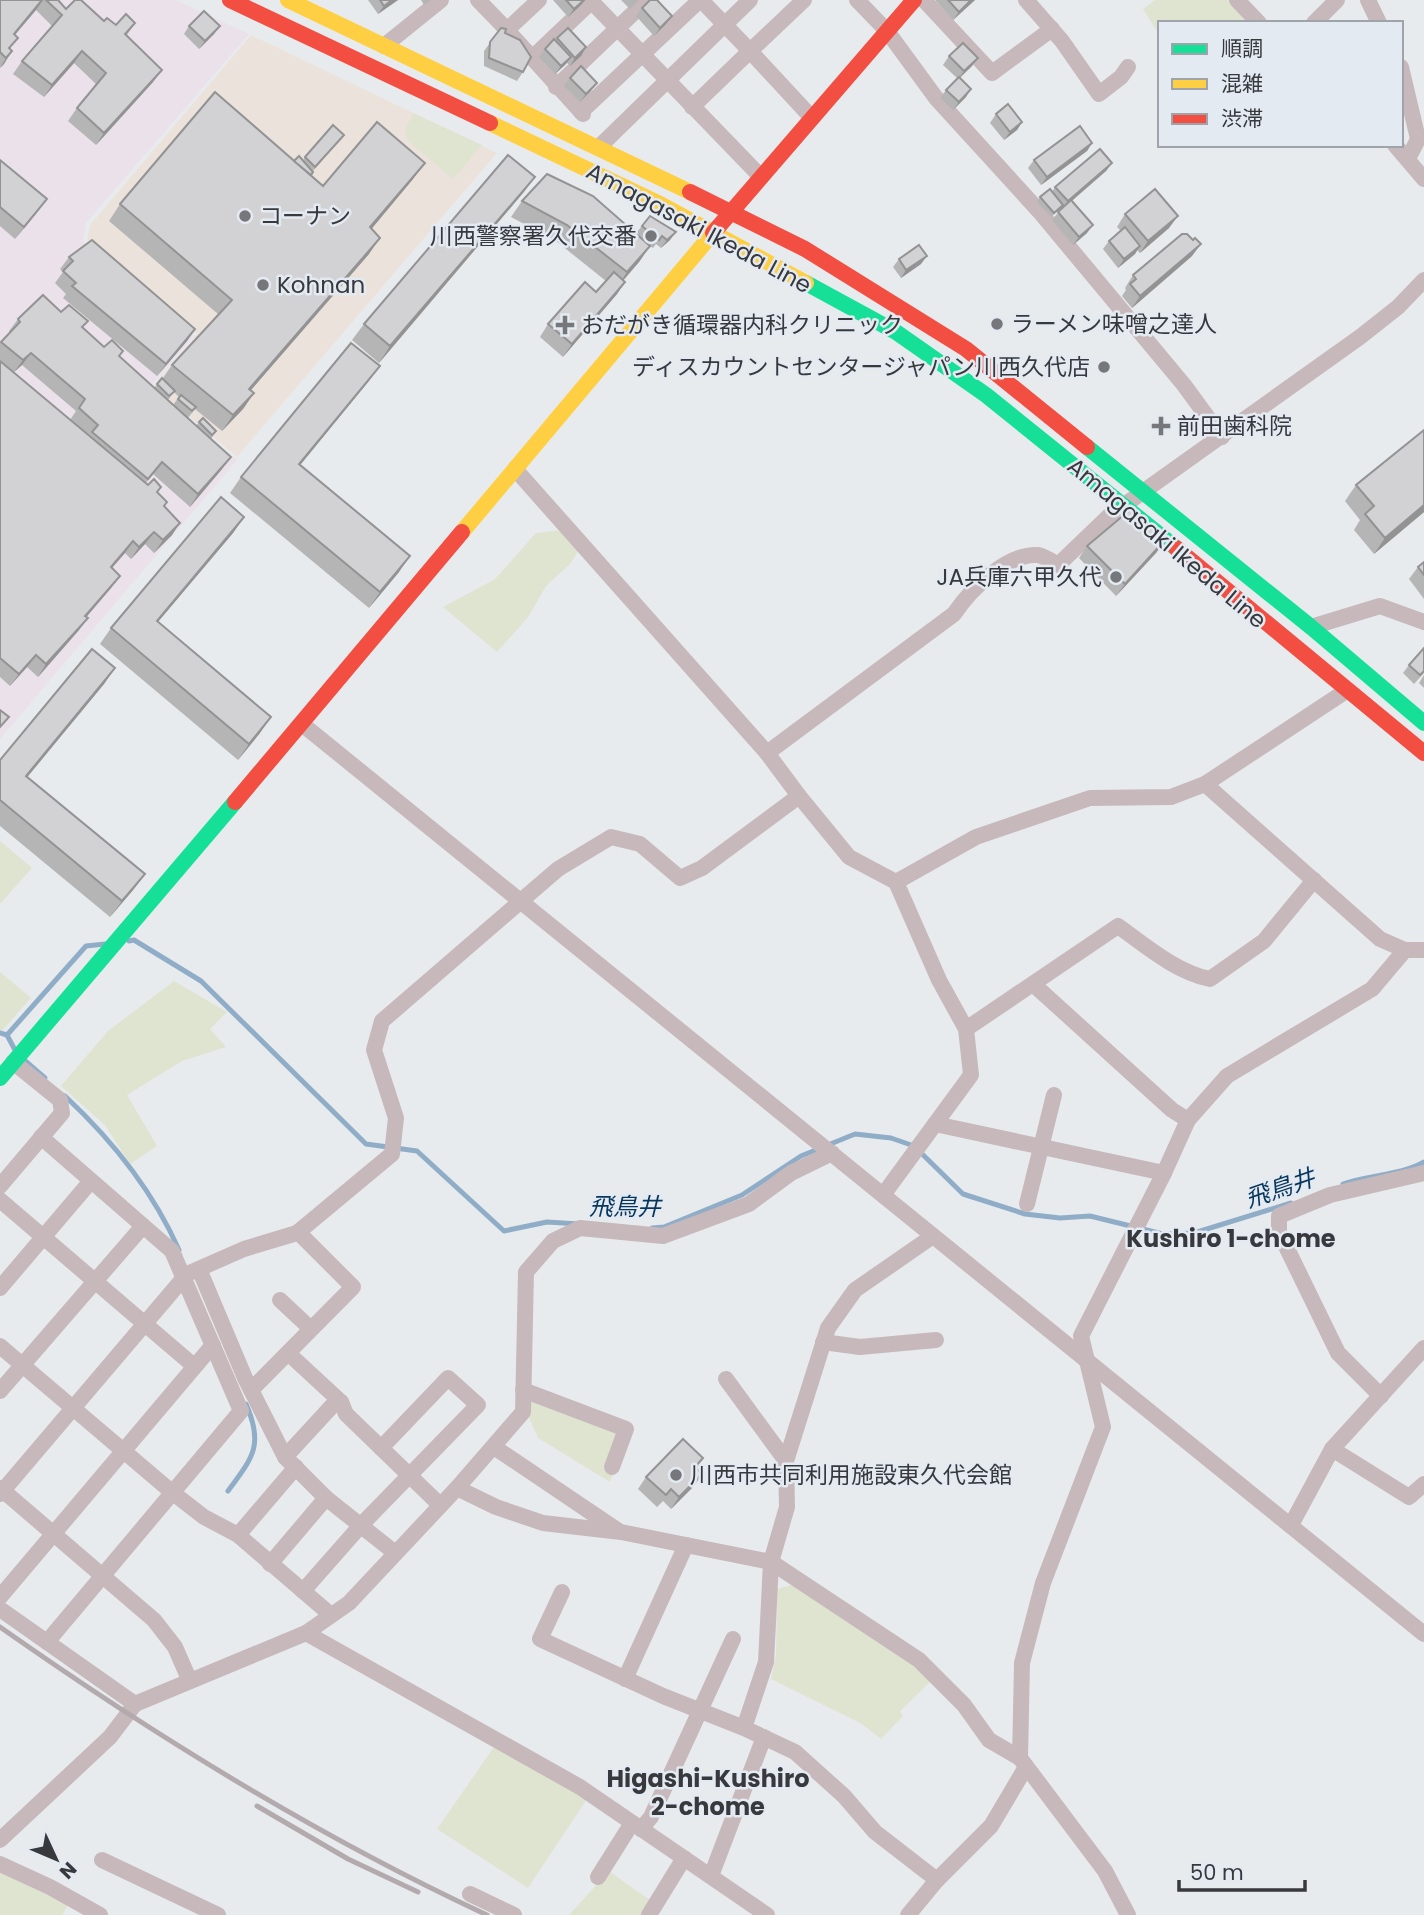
<svg xmlns="http://www.w3.org/2000/svg" width="1424" height="1915" viewBox="0 0 1424 1915" font-family="Poppins,'Noto Sans JP',sans-serif">
	<style>
		.commercial { fill: #ebe3db }
		.industrial { fill: #ebe1ea }
		.green { fill: #dfe4d0 }
		.lines { fill: none; stroke-linecap: round; stroke-linejoin: round }
		.stream { stroke: #90adc8; stroke-width: 5 }
		.street { stroke: #c7b9bb; stroke-width: 16 }
		.fast { stroke: #16e098; stroke-width: 16 }
		.slow { stroke: #ffcf43; stroke-width: 16 }
		.jam { stroke: #f24e42; stroke-width: 16 }
		.rail { stroke: #b2aaad; stroke-width: 5 }
		.wall { fill: #b5b5b6; fill-rule: evenodd }
		.shaded-wall { fill: #939394 }
		.building { fill: #d2d2d4; stroke: #939394; stroke-width: 2 }
		.poi-dot { fill: #75777b; stroke: #e4eaf2; stroke-width: 2.5 }
		.labels { text-anchor: middle; dominant-baseline: central; stroke-width: 5; stroke-linejoin: round; paint-order: stroke }
		.poi-label { font-size: 23px; fill: #37393d; stroke: #e4eaf2; text-anchor: start }
		.street-label { font-size: 23px; fill: #37393d; stroke: #e4eaf2 }
		.water-label { font-size: 24px; font-style: italic; fill: #07365b; stroke: #e4eaf2 }
		.neighbourhood-label { font-size: 24px; font-weight: bold; fill: #37393d; stroke: #e4eaf2 }
	</style>
	<rect width="100%" height="100%" fill="#e8ebee"/>
	<path class="commercial" d="M251 35 497 153 237 457 153 386 197 334 87 239 90 225Z"/>
	<path class="industrial" d="M0 0H176L249 34 86 223 83 241 194 336 151 386 237 460 0 739Z"/>
	<g class="green">
		<path d="M1155 0H1228L1249 23H1160V36L1143 9Z"/>
		<path d="M413 113 482 145 453 179 408 141 405 130Z"/>
		<path d="M562 530 579 550 570 564 546 586 529 616 497 652 443 607 495 579 536 533Z"/>
		<path d="M0 841 32 868 0 904Z"/>
		<path d="M0 972 31 998 0 1033Z"/>
		<path d="M174 981 227 1012 210 1029 226 1047 182 1061 127 1095 157 1146 130 1164 105 1125 61 1086 108 1031Z"/>
		<path d="M532 1400 628 1437 610 1482 538 1438 527 1413Z"/>
		<path d="M796 1584 911 1662 931 1681 900 1711 903 1716 881 1739 862 1724 771 1679 776 1654 777 1589Z"/>
		<path d="M496 1744 587 1799 528 1888 437 1829Z"/>
		<path d="M0 1869 70 1902 62 1915H0Z"/>
		<path d="M609 1871 651 1901 645 1915H569Z"/>
	</g>
	<g class="lines">
		<g class="stream">
			<path d="M129 941 134 940 201 981 366 1144 417 1151 504 1231 547 1222 579 1224"/>
			<path d="M0 1033 7 1035 86 946 105 944"/>
			<path d="M7 1035 16 1052"/>
			<path d="M23 1059 45 1078"/>
			<path d="M65 1096C112 1140 153 1191 179 1250"/>
			<path d="M1343 1184C1369 1175 1402 1175 1424 1162"/>
			<path d="M652 1228 664 1227 742 1195 801 1156 855 1134 891 1138 914 1146 963 1194 1025 1214 1060 1218 1090 1216 1163 1234 1194 1233 1291 1203"/>
			<path d="M228 1491C253 1457 264 1445 246 1404"/>
		</g>
		<g class="street">
			<path d="M478 0 507 30 539 0"/>
			<path d="M590 0 761 177"/>
			<path d="M804 0 750 51 812 118"/>
			<path d="M857 0 887 31 936 98 1039 211 1184 385 1222 437"/>
			<path d="M924 0 992 73 1052 29"/>
			<path d="M1026 0 1062 41 1099 94 1121 77 1128 67"/>
			<path d="M1237 0 1259 23"/>
			<path d="M1368 0 1379 23"/>
			<path d="M1314 23 1337 0"/>
			<path d="M507 30 583 114"/>
			<path d="M384 46 441 0"/>
			<path d="M532 58 593 0"/>
			<path d="M1401 67 1418 139 1408 159"/>
			<path d="M556 87 647 0"/>
			<path d="M692 107 750 51 701 0"/>
			<path d="M581 112 700 0"/>
			<path d="M1395 145 1424 179"/>
			<path d="M599 147 750 0"/>
			<path d="M1311 627 1380 606 1424 622"/>
			<path d="M302 724 1424 1634"/>
			<path d="M767 753 954 614C970 590 1007 553 1038 555 1044 556 1053 562 1058 565L1109 516 1360 337 1398 307 1424 280"/>
			<path d="M1205 784 1380 939 1405 950"/>
			<path d="M799 796 849 857 896 882 976 837 1090 798 1171 797 1205 784 1346 691"/>
			<path d="M1033 984 1172 1110 1188 1120"/>
			<path d="M966 1029 1118 926C1146 946 1176 972 1210 979L1264 941 1314 880"/>
			<path d="M935 1124 1164 1173"/>
			<path d="M41 1137 172 1251 241 1411 47 1642"/>
			<path d="M0 1186 62 1113 60 1100 13 1062"/>
			<path d="M883 1195 971 1075 966 1029 939 980 896 882"/>
			<path d="M0 1200 194 1366"/>
			<path d="M1027 1204 1054 1095"/>
			<path d="M199 1269 245 1378 285 1457 326 1498 394 1552"/>
			<path d="M0 1288 91 1181"/>
			<path d="M280 1300 311 1329"/>
			<path d="M823 1342 860 1347 936 1340"/>
			<path d="M0 1346 173 1493 204 1517 238 1535 331 1615"/>
			<path d="M288 1353 341 1402 346 1414 440 1505"/>
			<path d="M726 1379 786 1461"/>
			<path d="M251 1390 353 1287 298 1232"/>
			<path d="M523 1390 626 1429 612 1467"/>
			<path d="M0 1391 143 1226"/>
			<path d="M1381 1396 1338 1353 1279 1232V1216L1330 1195 1424 1173"/>
			<path d="M494 1447 617 1530"/>
			<path d="M1332 1449 1409 1497 1424 1484"/>
			<path d="M285 1457 332 1406 341 1402"/>
			<path d="M0 1488 154 1620 175 1647 189 1679"/>
			<path d="M457 1488 523 1412 526 1272 553 1241 580 1228 663 1236 749 1204 791 1173 832 1153"/>
			<path d="M0 1494 187 1274 244 1249 297 1233 392 1154 396 1118 374 1050 382 1021 558 869 611 837 640 844 680 878 702 868 799 796 767 753 515 469"/>
			<path d="M1291 1525 1332 1449 1424 1348"/>
			<path d="M238 1535 296 1467"/>
			<path d="M270 1564 326 1498"/>
			<path d="M303 1591 362 1524 478 1405 448 1378 381 1448"/>
			<path d="M562 1592 540 1639 663 1696 744 1728 795 1752 844 1796 875 1832 937 1880"/>
			<path d="M0 1597 213 1345"/>
			<path d="M0 1609 135 1704 306 1633 580 1787 767 1915"/>
			<path d="M306 1633 349 1603 457 1488 496 1507 543 1523 621 1532 771 1562 919 1660 964 1705 989 1740 1020 1758"/>
			<path d="M625 1679 686 1545"/>
			<path d="M744 1728 766 1662 771 1562 787 1507 786 1461 828 1328 855 1290 933 1236"/>
			<path d="M641 1829 651 1817 733 1639"/>
			<path d="M0 1840 110 1737 135 1704"/>
			<path d="M102 1860 218 1915"/>
			<path d="M0 1864 50 1887 100 1915"/>
			<path d="M711 1876 764 1737"/>
			<path d="M598 1877 632 1823"/>
			<path d="M470 1894 514 1915"/>
			<path d="M649 1915 684 1858"/>
			<path d="M908 1915 937 1880 991 1826 1026 1767"/>
			<path d="M1128 1915 1105 1871 1020 1758 1022 1663 1043 1583 1103 1427 1081 1336 1164 1173 1188 1120 1227 1076 1372 989 1405 950H1424"/>
		</g>
		<g class="fast">
			<path d="M806 283 896 332 986 395 1176 548"/>
			<path d="M1087 447 1311 627 1424 723"/>
			<path d="M0 1078 235 802"/>
		</g>
		<g class="slow">
			<path d="M288 0 690 192"/>
			<path d="M490 123 660 204 806 283"/>
			<path d="M462 532 713 233"/>
		</g>
		<g class="jam">
			<path d="M230 0 490 123"/>
			<path d="M690 192 805 249 966 349 1087 447"/>
			<path d="M713 233 914 0"/>
			<path d="M1176 548 1424 753"/>
			<path d="M235 802 462 532"/>
		</g>
		<g class="rail">
			<path d="M0 1627C155 1736 315 1835 487 1915"/>
			<path d="M257 1806 348 1859 418 1892"/>
		</g>
	</g>
	<g class="wall">
		<path d="M0 0H58L66 9 116 25 135 23 127 35 153 82 96 145 68 121 77 108 97 85 74 63 44 97 13 74 22 61 52 26 36 10 15 35 10 49 4 64 0 68Z"/>
		<path d="M368 0H398L378 14Z"/>
		<path d="M421 0H431L424 5Z"/>
		<path d="M553 0H585L581 5 568 17Z"/>
		<path d="M621 0H639L630 9Z"/>
		<path d="M936 0H975L953 20 936 1Z"/>
		<path d="M642 8 672 16 666 24 654 36 636 16Z"/>
		<path d="M189 26H220L214 34 199 49 184 34Z"/>
		<path d="M501 28 523 72 517 81 484 66V51Z"/>
		<path d="M557 38 586 47 581 56 570 66 567 63 555 74 539 57 545 49Z"/>
		<path d="M949 56 972 66 960 78 966 97 953 110 940 98 946 90 957 78 943 65Z"/>
		<path d="M570 78 591 91 580 102 564 86Z"/>
		<path d="M996 114 1022 122 1017 130 1004 140 990 123Z"/>
		<path d="M344 135 313 171 309 168 311 176 323 186 413 179 371 229 369 254 251 390 254 393 243 409 222 431 195 409 188 418 196 426 199 422 216 431 211 439 222 469 190 507 153 474 146 483 167 502 164 507 172 535 154 553 145 544 131 559 125 553 112 568 120 576 111 588 86 617 79 630 38 677 27 667 10 686 0 677V361L70 420 76 411 22 365 14 372 0 360V343L10 332 9 331 18 319 61 312 83 328 104 347 123 351 119 356 154 388 163 378 172 365 218 314 109 221 120 204 294 161 303 160 305 157ZM174 392 179 397 173 405 168 400Z"/>
		<path d="M1092 143 1087 151 1041 185 1028 168 1034 160Z"/>
		<path d="M0 160 38 211 15 239 0 226Z"/>
		<path d="M1112 163 1106 171 1072 201 1087 233 1073 245 1052 220 1061 209V208L1051 217 1037 202 1040 197 1052 192 1055 187Z"/>
		<path d="M535 177 523 193 379 363 352 340 364 324Z"/>
		<path d="M522 201 636 233 642 226 670 240 661 248 656 244 653 248 650 246 639 262 623 280 625 282 617 294 563 357 540 337 548 324 596 292 606 281 556 241 511 217Z"/>
		<path d="M1125 214 1169 228 1140 253 1137 250 1135 254 1118 268 1103 249 1109 241 1121 231 1117 227Z"/>
		<path d="M1192 256 1132 308 1122 296 1126 290 1125 288 1133 275Z"/>
		<path d="M69 257 195 329 187 341 157 376 63 298 66 294 55 283 63 272 60 269Z"/>
		<path d="M899 259 921 264 901 278 893 267Z"/>
		<path d="M380 366 368 382 300 465 399 572 369 608 230 493 241 477Z"/>
		<path d="M1356 485 1424 512 1374 554 1354 530 1360 520 1345 501Z"/>
		<path d="M244 517 233 533 158 622 260 733 238 760 100 644 111 628Z"/>
		<path d="M1165 540 1156 553 1116 596 1079 558 1087 546Z"/>
		<path d="M1424 562V599L1409 579 1418 567Z"/>
		<path d="M1409 665 1424 673 1414 684 1403 673Z"/>
		<path d="M115 668 104 684 27 777 145 874 133 890 110 917 0 826V760Z"/>
		<path d="M1424 675V688L1419 683Z"/>
		<path d="M703 1458 697 1468 694 1486 671 1509 663 1501 657 1507 638 1489 646 1477Z"/>
	</g>
	<g class="shaded-wall">
		<path d="M43 0 36 10 5 46 14 34Z"/>
		<path d="M392 0H398L378 14 384 6Z"/>
		<path d="M584 0H585L581 5 568 17 574 9Z"/>
		<path d="M971 0H975L953 20 959 12Z"/>
		<path d="M672 16 666 24 654 36 660 28Z"/>
		<path d="M220 26 214 34 199 49 205 41Z"/>
		<path d="M586 47 581 56 570 66 575 58Z"/>
		<path d="M12 51 4 64 0 68 6 58Z"/>
		<path d="M82 51 74 63 44 97 52 85Z"/>
		<path d="M571 57 565 65 555 74 561 66Z"/>
		<path d="M978 58 972 66 958 79 964 71Z"/>
		<path d="M162 70 153 82 96 145 104 133Z"/>
		<path d="M597 83 591 91 580 102 586 94Z"/>
		<path d="M971 89 966 97 953 110 959 102Z"/>
		<path d="M1022 122 1017 130 1004 140 1010 132Z"/>
		<path d="M1092 143 1087 151 1041 185 1047 177Z"/>
		<path d="M425 163 413 179 359 244 370 227Z"/>
		<path d="M1112 163 1106 171 1062 209 1068 201Z"/>
		<path d="M535 177 523 193 379 363 390 346Z"/>
		<path d="M47 199 38 211 15 239 24 227Z"/>
		<path d="M1178 216 1169 228 1140 253 1148 241Z"/>
		<path d="M1093 225 1087 233 1073 245 1079 237Z"/>
		<path d="M676 232 670 240 661 248 667 240Z"/>
		<path d="M380 238 369 254 238 405 249 389Z"/>
		<path d="M1201 244 1192 256 1132 308 1140 296Z"/>
		<path d="M650 246 639 262 616 289 627 272Z"/>
		<path d="M1140 246 1135 254 1118 268 1124 259Z"/>
		<path d="M927 256 921 264 901 278 906 270Z"/>
		<path d="M625 282 617 294 563 357 572 344Z"/>
		<path d="M195 329 187 341 157 376 166 364Z"/>
		<path d="M31 353 22 365 14 372 23 360Z"/>
		<path d="M380 366 368 382 288 480 299 464Z"/>
		<path d="M254 393 243 409 222 431 233 415Z"/>
		<path d="M231 457 222 469 190 507 198 494Z"/>
		<path d="M1424 505V512L1374 554 1385 538Z"/>
		<path d="M244 517 233 533 145 637 157 621Z"/>
		<path d="M180 523 172 535 154 553 163 540Z"/>
		<path d="M154 532 145 544 131 559 139 547Z"/>
		<path d="M1165 540 1156 553 1116 596 1125 584Z"/>
		<path d="M133 541 125 553 102 579 111 567Z"/>
		<path d="M410 556 399 572 369 608 380 592Z"/>
		<path d="M120 576 111 588 77 628 85 616Z"/>
		<path d="M88 618 79 630 38 677 46 664Z"/>
		<path d="M36 655 27 667 10 686 19 674Z"/>
		<path d="M115 668 104 684 15 792 26 776Z"/>
		<path d="M271 717 260 733 238 760 249 744Z"/>
		<path d="M145 874 133 890 110 917 122 901Z"/>
		<path d="M702 1474 694 1486 671 1509 679 1497Z"/>
	</g>
	<g class="building">
		<path d="M0 0H42L14 34 18 38 9 48 12 51 6 58 0 52Z"/>
		<path d="M46 0H58L66 9 75 0H81L104 21 107 18 116 25 126 14 135 23 125 34 162 70 104 133 77 108 106 73 82 51 52 85 22 61 62 15Z"/>
		<path d="M380 0H392L384 6Z"/>
		<path d="M566 0H584L574 9Z"/>
		<path d="M650 0H657L672 16 660 28 642 8Z"/>
		<path d="M948 0H971L959 12Z"/>
		<path d="M204 11 220 26 205 41 189 26Z"/>
		<path d="M501 28 506 29 505 33 520 40 531 57 523 72 489 58 490 42Z"/>
		<path d="M568 28 586 47 575 58 557 38Z"/>
		<path d="M554 39 571 57 561 66 545 49Z"/>
		<path d="M963 43 978 58 964 71 949 56Z"/>
		<path d="M581 66 597 83 586 94 570 78Z"/>
		<path d="M959 77 971 89 959 102 946 90Z"/>
		<path d="M215 92 323 186 377 122 425 163 370 227 380 238 249 389 254 393 233 415 172 365 232 300 120 204Z"/>
		<path d="M1008 104 1022 122 1010 132 996 114Z"/>
		<path d="M333 125 344 135 315 167 305 157Z"/>
		<path d="M1080 126 1092 143 1047 177 1034 160Z"/>
		<path d="M1100 149 1112 163 1068 201 1055 187Z"/>
		<path d="M508 155 535 177 390 346 364 324Z"/>
		<path d="M299 156 313 172 311 175 294 161Z"/>
		<path d="M0 160 47 199 24 227 0 207Z"/>
		<path d="M547 174 593 196 650 246 627 272 567 225 522 201Z"/>
		<path d="M1050 189 1063 205 1054 213 1040 197Z"/>
		<path d="M1155 189 1178 216 1148 241 1125 214Z"/>
		<path d="M1071 200 1093 225 1079 237 1058 212Z"/>
		<path d="M650 216 676 232 667 240 662 236 659 240 642 226Z"/>
		<path d="M1125 227 1140 246 1124 259 1109 241Z"/>
		<path d="M1182 234H1187L1193 240 1195 238 1201 244 1140 296 1130 284 1136 279 1133 275Z"/>
		<path d="M92 240 195 329 166 364 72 286 76 283 63 271 73 261 69 257Z"/>
		<path d="M919 245 927 256 906 270 899 259Z"/>
		<path d="M614 272 625 282 572 344 548 324 585 282 596 292Z"/>
		<path d="M43 295 61 312 69 305 88 321 82 327 104 347 112 340 123 351 119 356 231 457 198 494 162 462 148 479 92 432 98 425 79 408 85 399 31 353 23 360 1 342 20 322 18 319Z"/>
		<path d="M351 343 380 366 299 464 410 556 380 592 241 477Z"/>
		<path d="M0 361 148 485 154 479 161 487 157 492 167 502 164 506 180 523 163 540 154 532 139 547 133 541 111 567 120 576 85 616 88 618 46 664 36 655 19 674 0 658Z"/>
		<path d="M162 378 175 391 169 396 157 384Z"/>
		<path d="M181 395 196 407 192 411 178 399Z"/>
		<path d="M203 418 216 431 212 435 199 422Z"/>
		<path d="M1424 430V505L1385 538 1365 514 1374 506 1356 485Z"/>
		<path d="M221 497 244 517 157 621 271 717 249 744 111 628Z"/>
		<path d="M1131 509 1165 540 1125 584 1087 546Z"/>
		<path d="M1424 562V575L1418 567Z"/>
		<path d="M1424 648V671L1420 675 1409 665Z"/>
		<path d="M92 649 115 668 26 776 145 874 122 901 0 800V760Z"/>
		<path d="M0 710 9 717 0 727Z"/>
		<path d="M683 1439 703 1458 695 1467 702 1474 679 1497 671 1489 666 1495 646 1477Z"/>
	</g>
	<g class="poi-dot">
		<circle cx="245" cy="216" r="7"/>
		<circle cx="651" cy="236" r="7"/>
		<circle cx="263" cy="285" r="7"/>
		<circle cx="997" cy="324" r="7"/>
		<path d="M561.5 314.5h7v7h7v7h-7v7h-7v-7h-7v-7h7z"/>
		<circle cx="1104" cy="367" r="7"/>
		<path d="M1157.5 415.5h7v7h7v7h-7v7h-7v-7h-7v-7h7z"/>
		<circle cx="1116" cy="577" r="7"/>
		<circle cx="676" cy="1475" r="7"/>
	</g>
	<g class="labels">
		<g class="poi-label">
			<text x="259" y="216">コーナン</text>
			<text x="637" y="236" text-anchor="end">川西警察署久代交番</text>
			<text x="277" y="285">Kohnan</text>
			<text x="1011" y="324">ラーメン味噌之達人</text>
			<text x="581" y="325">おだがき循環器内科クリニック</text>
			<text x="1090" y="367" text-anchor="end">ディスカウントセンタージャパン川西久代店</text>
			<text x="1177" y="426">前田歯科院</text>
			<text x="1102" y="577" text-anchor="end">JA兵庫六甲久代</text>
			<text x="690" y="1475">川西市共同利用施設東久代会館</text>
		</g>
		<g class="street-label">
			<text transform="translate(699 228) rotate(28)">Amagasaki Ikeda Line</text>
			<text transform="translate(1167 543) rotate(40)">Amagasaki Ikeda Line</text>
		</g>
		<g class="water-label">
			<text transform="translate(1280 1188) rotate(-19)">飛鳥井</text>
			<text x="625" y="1206">飛鳥井</text>
		</g>
		<g class="neighbourhood-label">
			<text x="1231" y="1238">Kushiro 1-chome</text>
			<text x="708" y="1778">Higashi-Kushiro<tspan x="708" dy="28">2-chome</tspan></text>
		</g>
	</g>
	<rect x="1158" y="21" width="245" height="126" fill="#e4eaf2" stroke="#9fa3aa" stroke-width="2"/>
	<rect x="1172" y="44" width="35" height="10" fill="#16e098" stroke="#9fa3aa" stroke-width="2"/>
	<text x="1221" y="56" font-size="21" fill="#37393d">順調</text>
	<rect x="1172" y="79" width="35" height="10" fill="#ffcf43" stroke="#9fa3aa" stroke-width="2"/>
	<text x="1221" y="91" font-size="21" fill="#37393d">混雑</text>
	<rect x="1172" y="114" width="35" height="10" fill="#f24e42" stroke="#9fa3aa" stroke-width="2"/>
	<text x="1221" y="126" font-size="21" fill="#37393d">渋滞</text>
	<g transform="translate(56 1859) rotate(134)" stroke="#e4eaf2" stroke-width="5" paint-order="stroke">
	<path d="M0-5L12 26L0 18L-12 26Z" fill="#37393d"/>
	<text y="-10" font-size="19" font-weight="bold" text-anchor="middle" fill="#37393d">N</text>
	</g>
	<path d="M1179 1880v10h126v-10" fill="none" stroke="#37393d" stroke-width="3.5"/>
	<text x="1190" y="1880" font-size="21" fill="#37393d" stroke="#e4eaf2" stroke-width="5" paint-order="stroke">50 m</text>
</svg>
